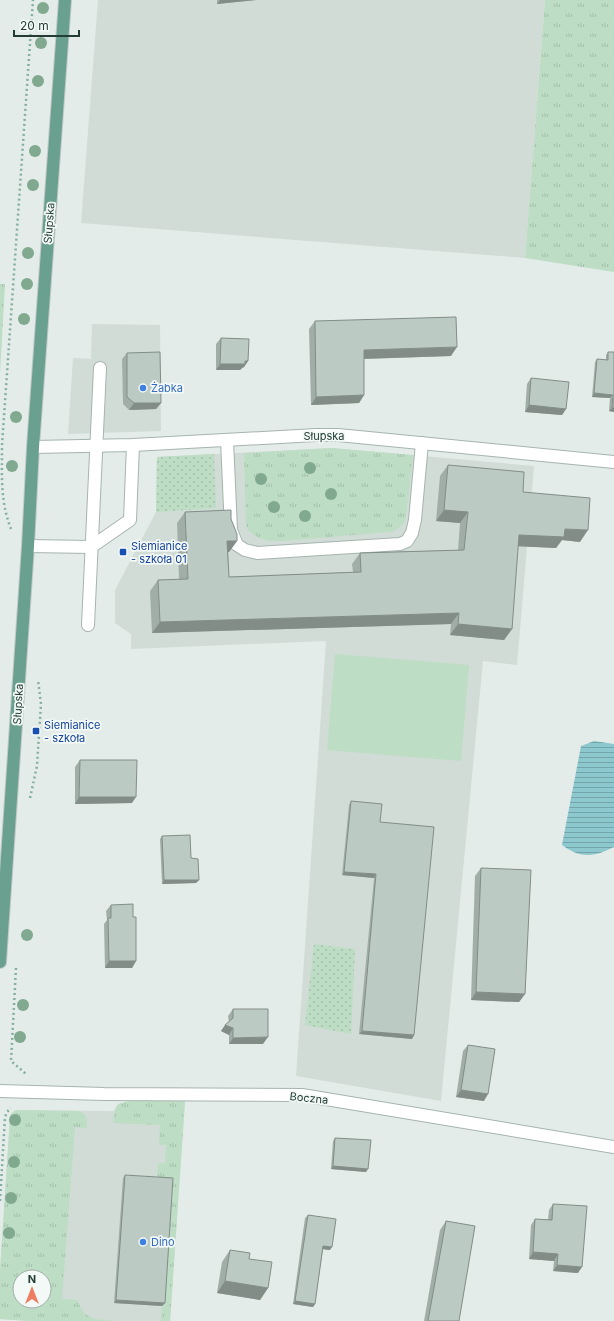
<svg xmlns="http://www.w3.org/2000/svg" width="614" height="1321" viewBox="0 0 614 1321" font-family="Inter,sans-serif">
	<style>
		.built { fill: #d1dcd7; fill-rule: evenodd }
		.grass { fill: url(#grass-tufts); fill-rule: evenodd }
		.park { fill: url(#park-dots) }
		.pitch { fill: #bdddc4 }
		.water { fill: url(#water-rules) }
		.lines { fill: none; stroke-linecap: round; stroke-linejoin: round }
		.minor-casing { stroke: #a6b4af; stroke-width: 14 }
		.major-casing { stroke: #c1c9c6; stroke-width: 14 }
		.path { stroke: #84af9f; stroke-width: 2.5; stroke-dasharray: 2 3; stroke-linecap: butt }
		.minor { stroke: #fff; stroke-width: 12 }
		.major { stroke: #69a08f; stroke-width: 12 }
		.tree { fill: #80a98f }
		.wall { fill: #a1aea8 }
		.shaded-wall { fill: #838d88 }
		.building { fill: #bbcac3; stroke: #838d88 }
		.shop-dot { fill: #3f7fe0; stroke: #f3f9f6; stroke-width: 1.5 }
		.transit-dot { fill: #1a4fb4; stroke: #f3f9f6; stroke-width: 1.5 }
		.labels { text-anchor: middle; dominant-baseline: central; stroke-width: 3.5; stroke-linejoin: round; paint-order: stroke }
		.street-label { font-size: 11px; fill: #233d35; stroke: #f3f9f6 }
		.shop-label { font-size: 11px; fill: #366cbe; stroke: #f3f9f6; text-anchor: start }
		.transit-label { font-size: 11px; fill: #164399; stroke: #f3f9f6; text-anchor: start }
	</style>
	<defs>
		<pattern id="grass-tufts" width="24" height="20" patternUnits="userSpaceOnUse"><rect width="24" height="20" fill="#bdddc4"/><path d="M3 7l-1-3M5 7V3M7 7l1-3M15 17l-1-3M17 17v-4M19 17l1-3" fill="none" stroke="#a2bfa9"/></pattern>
		<pattern id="park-dots" width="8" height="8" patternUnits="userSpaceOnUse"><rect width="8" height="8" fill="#bdddc4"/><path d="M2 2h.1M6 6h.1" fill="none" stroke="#a2bfa9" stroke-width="1.8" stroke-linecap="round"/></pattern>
		<pattern id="water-rules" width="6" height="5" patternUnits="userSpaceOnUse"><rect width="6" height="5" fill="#8dc8cf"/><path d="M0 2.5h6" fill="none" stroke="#73a4a9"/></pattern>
	</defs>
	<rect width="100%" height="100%" fill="#e3ece8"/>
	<g class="built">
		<path d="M98 0H545L525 258 81 223Z"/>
		<path d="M92 324 160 325 161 431 68 434 73 358 91 359Z"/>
		<path d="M332 448 534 466 517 665 483 661 441 1101 296 1076 326 641 131 649V634L115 623V590L156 512 157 457Z"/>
		<path d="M131 1101H185L170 1321H29L0 1319V1271L10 1115 13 1112 16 1110 114 1111 118 1104ZM20 1277H44V1301H20Z"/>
	</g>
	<g class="grass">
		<path d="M545 0H614V272L525 258Z"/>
		<path d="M0 284H5L0 374Z"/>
		<path d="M332 448 413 455 406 517 404 523 395 531 390 532 284 541H269L259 538 249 531 246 525 244 453Z"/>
		<path d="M131 1101H185L170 1321H161L171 1182 157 1181 158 1163H165L166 1145H159L160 1125 113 1123C115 1107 114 1103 131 1101Z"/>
		<path d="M16 1110 78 1111C87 1114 87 1119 87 1128L75 1127 62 1299 78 1300C83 1321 97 1319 117 1321H29L0 1319V1271L10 1119C10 1114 12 1112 16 1110ZM20 1277H44V1301H20Z"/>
	</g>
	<g class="park">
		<path d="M214 454 216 508 156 512 157 457Z"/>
		<path d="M314 944 355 949 351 1034 305 1025Z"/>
	</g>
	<path class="pitch" d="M335 654 469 665 461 761 327 750Z"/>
	<path class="water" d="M594 741 614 744V847C594 857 581 859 562 845L581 746Z"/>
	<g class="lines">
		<g class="minor-casing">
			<g id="minor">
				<path d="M227 440 231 530 237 545 245 550 257 553 400 544 407 541 412 533 415 520 422 443"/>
				<path d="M33 447 133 445 316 435H338L614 462"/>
				<path d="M28 546 91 547 130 520 133 445"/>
				<path d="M88 625 100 368"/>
				<path d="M0 1091 104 1094 302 1095 614 1147"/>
			</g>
		</g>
		<g class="major-casing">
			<path id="major" d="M0 962 28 546 33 447 65 0"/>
		</g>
		<g class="path">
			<path d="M11 529C0 501 2 475 2 445L33 0"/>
			<path d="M30 798 37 766 41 704 38 680"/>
			<path d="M16 968 11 1061 26 1074"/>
			<path d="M0 1201 5 1117 7 1112 11 1108"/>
		</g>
		<use href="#minor" class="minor"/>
		<use href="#major" class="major"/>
	</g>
	<g class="tree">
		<circle cx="43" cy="8" r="6"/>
		<circle cx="41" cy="43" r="6"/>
		<circle cx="38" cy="81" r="6"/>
		<circle cx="35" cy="151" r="6"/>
		<circle cx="33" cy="185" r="6"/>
		<circle cx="28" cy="253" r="6"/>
		<circle cx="27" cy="284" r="6"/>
		<circle cx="24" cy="319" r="6"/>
		<circle cx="16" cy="417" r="6"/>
		<circle cx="12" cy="466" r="6"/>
		<circle cx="310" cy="468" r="6"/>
		<circle cx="261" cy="479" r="6"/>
		<circle cx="331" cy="494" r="6"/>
		<circle cx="274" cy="507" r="6"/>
		<circle cx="305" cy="516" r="6"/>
		<circle cx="27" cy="935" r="6"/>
		<circle cx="23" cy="1005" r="6"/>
		<circle cx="20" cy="1037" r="6"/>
		<circle cx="15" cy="1120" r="6"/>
		<circle cx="14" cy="1162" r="6"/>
		<circle cx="11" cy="1198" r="6"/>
		<circle cx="9" cy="1233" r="6"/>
	</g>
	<g class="wall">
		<path d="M217 0H256L217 4Z"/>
		<path d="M315 321 451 356 364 359V395L359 403 311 405 309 329Z"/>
		<path d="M221 338 248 361 244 367 242 368 240 370H216V344Z"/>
		<path d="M608 352 614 412 609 411 610 398 592 397 595 362 597 359 606 360V355Z"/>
		<path d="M127 353 161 403 156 409 129 410 123 404 122 359Z"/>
		<path d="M531 378 566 409 562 415 525 412 527 384Z"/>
		<path d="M448 465 523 492 580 542 562 540 556 548 518 546 512 629 504 640 450 635 451 624 152 633 150 591 158 580 179 579 177 523 185 512 231 519 237 541 229 552H228L229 577 353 572 352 564 360 553 458 550 460 523 436 521 440 476Z"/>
		<path d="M80 760 132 803 75 804V767Z"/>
		<path d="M351 801 380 822 414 1035 412 1039 359 1034 374 878 342 875 349 805Z"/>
		<path d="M162 836 191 858 199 880 196 883 162 884 160 839Z"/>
		<path d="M481 868 525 994 519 1002 471 1000 475 876Z"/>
		<path d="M111 905 133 917 136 961 132 968H105L104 924 107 920 106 911Z"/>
		<path d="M233 1009 263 1044H229V1035L221 1031 229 1022 228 1016Z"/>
		<path d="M468 1045 484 1101 456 1097 463 1051Z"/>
		<path d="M335 1138 366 1172 331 1169 333 1141Z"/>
		<path d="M125 1175 165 1303 162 1306 114 1303 123 1178Z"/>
		<path d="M553 1204 578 1273 553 1271 554 1261 529 1259 531 1225 535 1219 548 1220 549 1210Z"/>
		<path d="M308 1215 330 1250 323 1249 315 1304 313 1307 293 1304 305 1218Z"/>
		<path d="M446 1221 459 1321H424L440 1230Z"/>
		<path d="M230 1250 249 1259 268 1288 260 1300 217 1293 222 1262Z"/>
	</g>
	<g class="shaded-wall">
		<path d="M220 0H256L217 4Z"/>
		<path d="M457 347 451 356 358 359 364 350Z"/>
		<path d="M248 361 244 367 242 368 240 370H216L220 364Z"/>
		<path d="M594 393 613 395 610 398 592 397Z"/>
		<path d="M364 395 359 403 311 405 316 397Z"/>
		<path d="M134 403H161L156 409 129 410Z"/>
		<path d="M529 405 566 409 562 415 525 412Z"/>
		<path d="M612 408H614V412L609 411Z"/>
		<path d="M444 510 468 512 460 523 436 521Z"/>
		<path d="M565 529 588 530 580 542 562 540 556 548 512 546 519 535Z"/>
		<path d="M227 541H237L229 552H220Z"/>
		<path d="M459 613 451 624 152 633 160 622Z"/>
		<path d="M458 624 512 629 504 640 450 635Z"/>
		<path d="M79 797H136L132 803 75 804Z"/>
		<path d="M344 872 376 874 374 878 342 875Z"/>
		<path d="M164 880H199L196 883 162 884Z"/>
		<path d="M109 961H136L132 968H105Z"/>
		<path d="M476 992 525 994 519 1002 471 1000Z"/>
		<path d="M225 1025 233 1028 229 1035 221 1031Z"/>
		<path d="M362 1031 414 1035 412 1039 359 1034Z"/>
		<path d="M268 1037 263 1044H229L233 1038Z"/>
		<path d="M461 1090 488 1094 484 1101 456 1097Z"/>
		<path d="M333 1166 368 1169 366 1172 331 1169Z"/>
		<path d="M323 1246 332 1247 330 1250 321 1249Z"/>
		<path d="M533 1252 558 1254 554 1261 529 1259Z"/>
		<path d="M557 1265 582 1267 578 1273 553 1271Z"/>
		<path d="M225 1281 268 1288 260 1300 217 1293Z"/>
		<path d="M116 1300 165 1303 162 1306 114 1303Z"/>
		<path d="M295 1301 315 1304 313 1307 293 1304Z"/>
	</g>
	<g class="building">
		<path d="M456 317 457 347 364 350V395L316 397 315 321Z"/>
		<path d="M221 338 249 339 248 361H245V364H220Z"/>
		<path d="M160 352 161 403H134L127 397V353Z"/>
		<path d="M608 352H614V408H612L613 395 594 393 597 359 608 360Z"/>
		<path d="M531 378 569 382 566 409 529 405Z"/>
		<path d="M448 465 524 472 523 492 590 498 588 530 565 529 564 537 519 535 512 629 458 624 459 613 160 622 158 580 188 579 185 512 231 510V519L237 534V541H227L229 577 361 572 360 553 464 550 468 512 444 510Z"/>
		<path d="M80 760H137L136 797H79Z"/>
		<path d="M351 801 382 804 380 822 434 827 414 1035 362 1031 376 874 344 872Z"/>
		<path d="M190 835 191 858 198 859 199 880H164L162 836Z"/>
		<path d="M481 868 531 870 525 994 476 992Z"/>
		<path d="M133 904V917H136V961H109L108 918H111V905Z"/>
		<path d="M233 1009H268V1037L233 1038V1028L225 1025 233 1018Z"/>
		<path d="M468 1045 495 1049 488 1094 461 1090Z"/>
		<path d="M335 1138 371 1140 368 1169 333 1166Z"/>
		<path d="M125 1175 173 1178 165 1303 116 1300Z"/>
		<path d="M553 1204 587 1206 582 1267 557 1265 558 1254 533 1252 535 1219 552 1220Z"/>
		<path d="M308 1215 336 1219 332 1247 323 1246 315 1304 295 1301Z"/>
		<path d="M446 1221 475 1226 459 1321H428Z"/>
		<path d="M230 1250 250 1253 249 1259 272 1262 268 1288 225 1281Z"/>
	</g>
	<g class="shop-dot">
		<circle cx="143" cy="388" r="4"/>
		<circle cx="143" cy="1242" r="4"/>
	</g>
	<g class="transit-dot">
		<rect x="119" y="548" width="8" height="8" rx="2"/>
		<rect x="32" y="727" width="8" height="8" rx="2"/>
	</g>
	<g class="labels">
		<g class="street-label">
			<text transform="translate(49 223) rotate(-86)">Słupska</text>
			<text x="324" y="436">Słupska</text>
			<text transform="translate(18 704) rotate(-87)">Słupska</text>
			<text transform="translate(309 1098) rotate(6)">Boczna</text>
		</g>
		<g class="shop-label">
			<text x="151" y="388">Żabka</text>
			<text x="151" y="1242">Dino</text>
		</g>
		<g class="transit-label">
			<text x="131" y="546">Siemianice<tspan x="131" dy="13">- szkoła 01</tspan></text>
			<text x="44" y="725">Siemianice<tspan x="44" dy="13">- szkoła</tspan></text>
		</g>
	</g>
	<g transform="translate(32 1289)"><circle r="19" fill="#f3f9f6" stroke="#a0aea9"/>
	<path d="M0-3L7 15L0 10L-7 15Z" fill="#ed7c60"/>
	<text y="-6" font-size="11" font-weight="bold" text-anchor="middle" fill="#233d35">N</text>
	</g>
	<path d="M14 30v6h65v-6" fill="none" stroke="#233d35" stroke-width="2"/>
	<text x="20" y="30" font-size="12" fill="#233d35" stroke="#f3f9f6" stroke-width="3" paint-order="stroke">20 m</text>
</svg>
